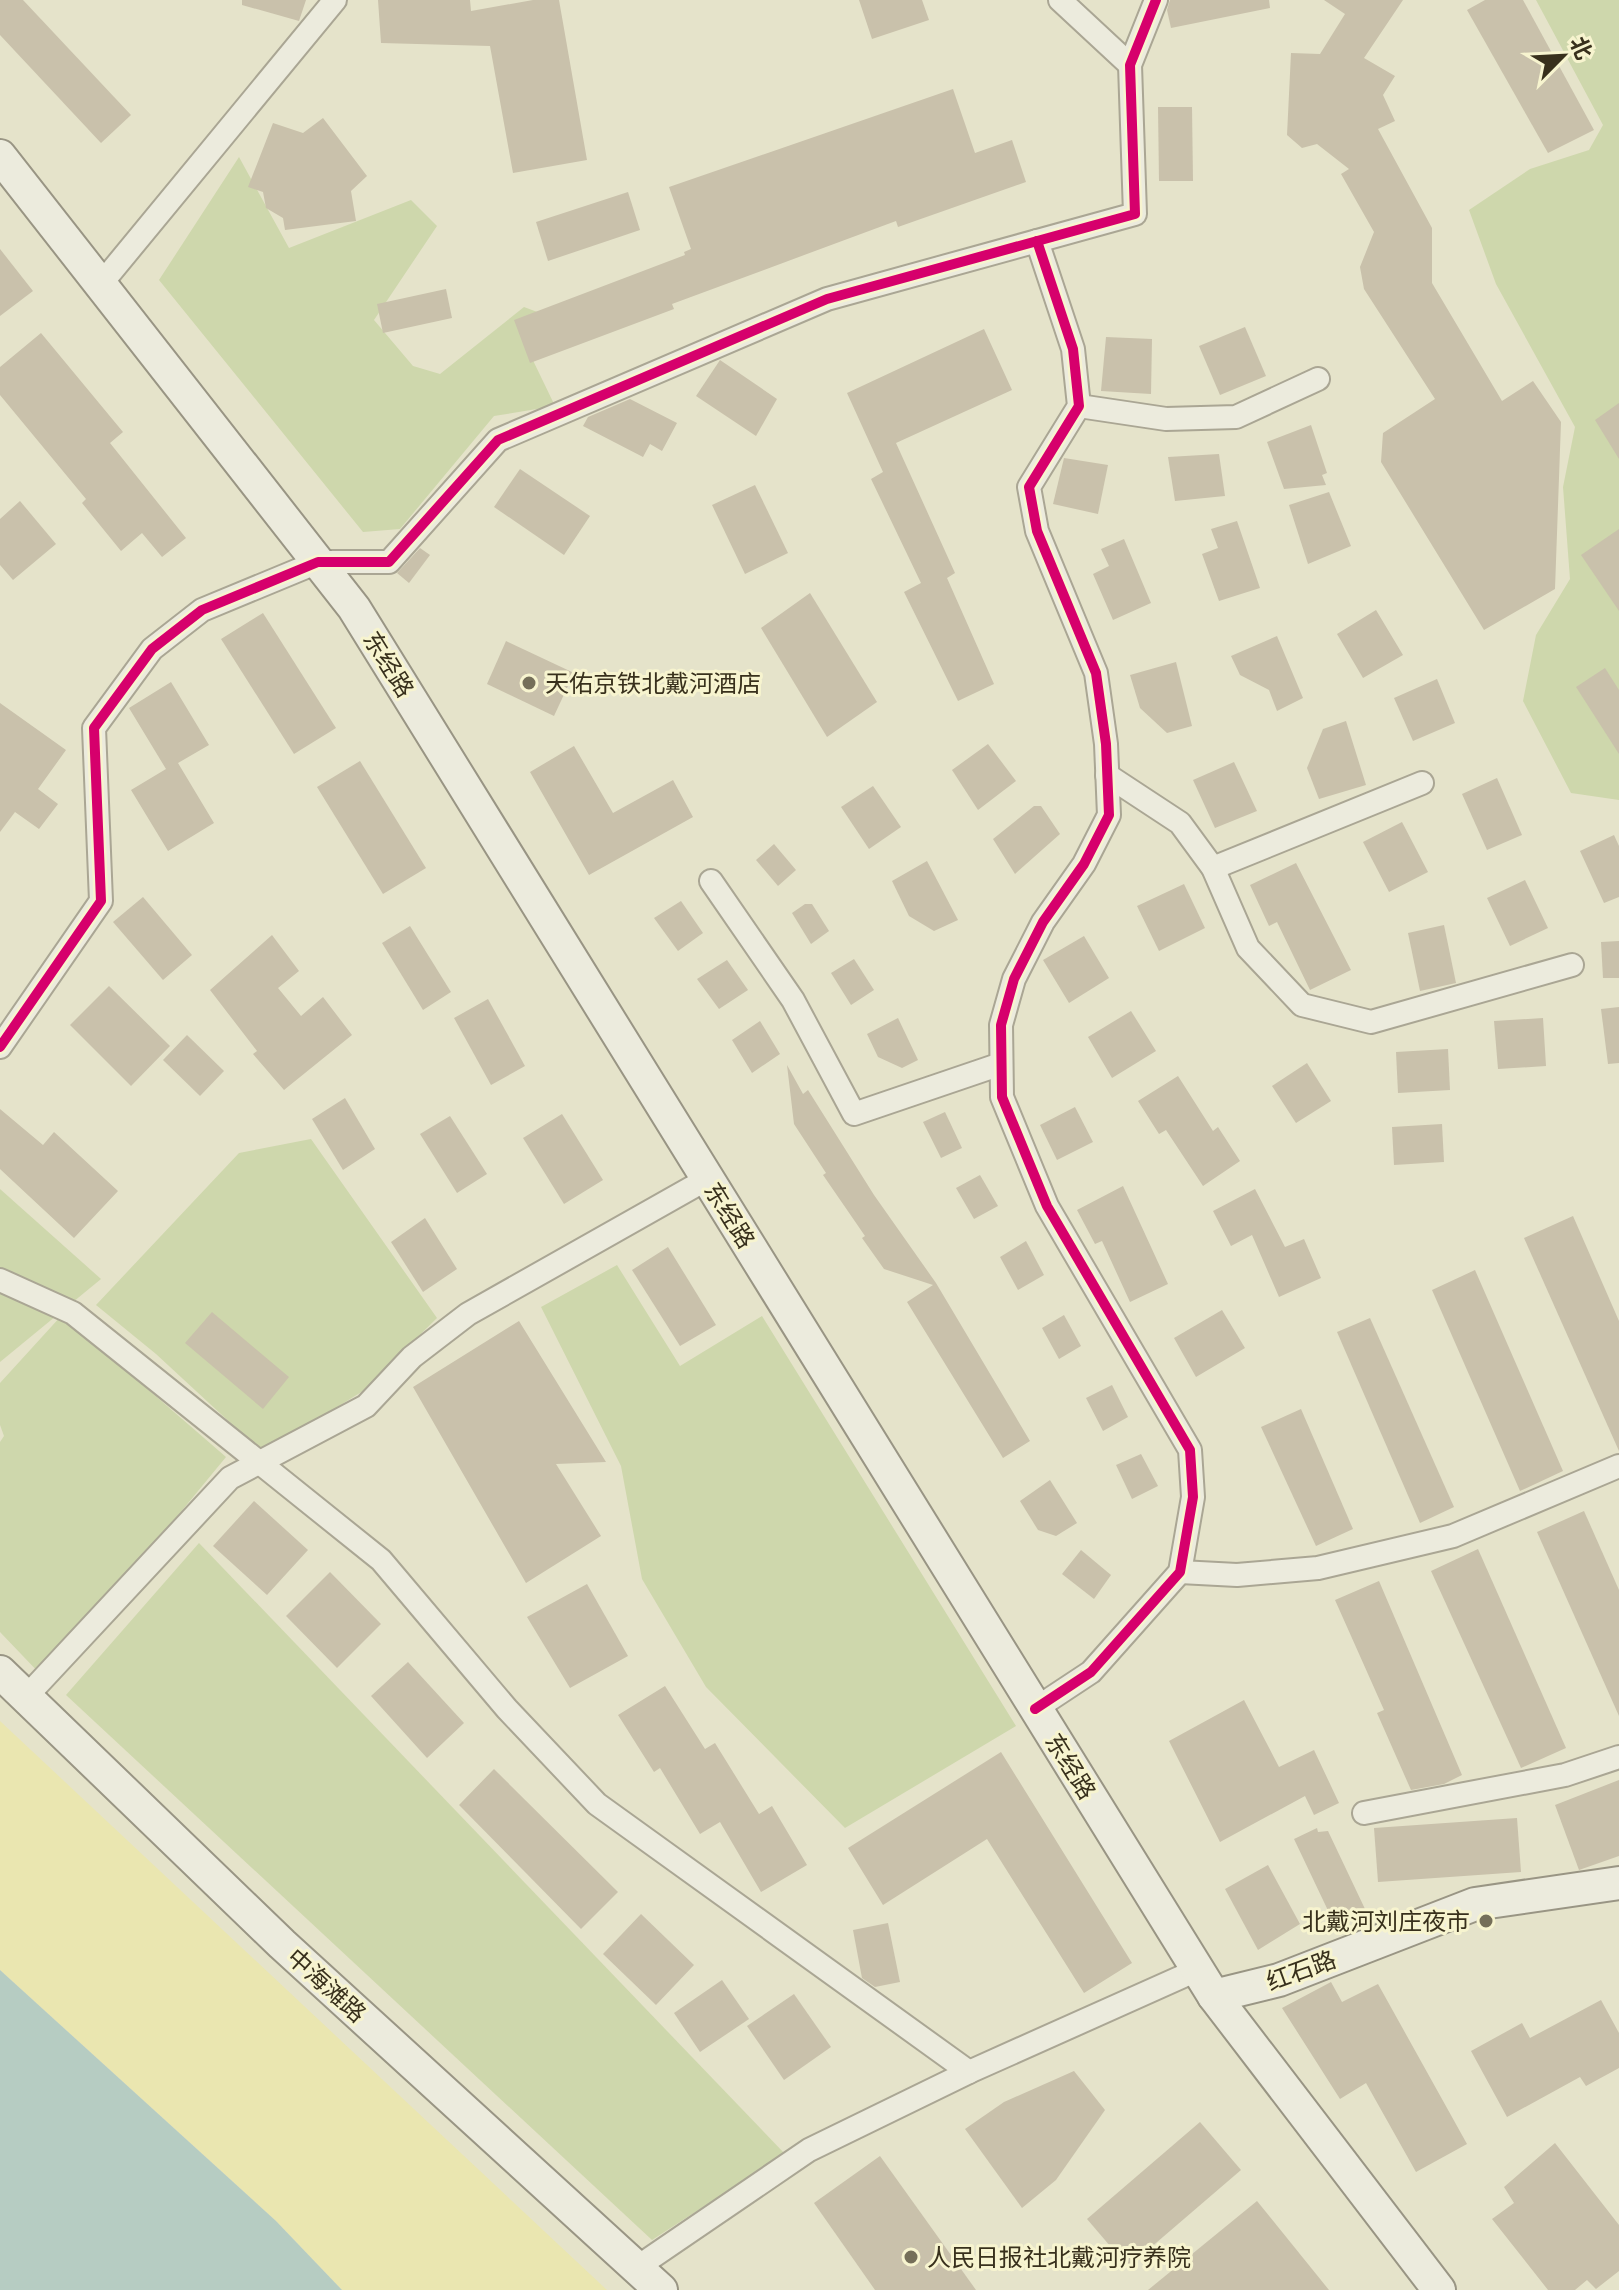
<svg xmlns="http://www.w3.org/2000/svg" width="1619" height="2290" viewBox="0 0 1619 2290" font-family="'PT Serif','Noto Sans SC',serif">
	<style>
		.green { fill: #ced7ac }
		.sand { fill: #eae6b0 }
		.water { fill: #b6ccc2 }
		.building { fill: #c9c1ab }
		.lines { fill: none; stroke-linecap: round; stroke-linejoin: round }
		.street-casing { stroke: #aaa694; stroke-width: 26 }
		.secondary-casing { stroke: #999584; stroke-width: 36 }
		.street { stroke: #ecebdd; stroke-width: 22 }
		.secondary { stroke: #ecebdd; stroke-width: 32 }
		.cycleway-casing { stroke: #f7f4cf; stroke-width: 15 }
		.cycleway { stroke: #d6006c; stroke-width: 10 }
		.poi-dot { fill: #756f59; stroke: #f7f4cf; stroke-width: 3 }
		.labels { text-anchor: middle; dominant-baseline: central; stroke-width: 6; stroke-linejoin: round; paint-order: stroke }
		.street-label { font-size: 24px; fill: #38301c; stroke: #f7f4cf }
		.poi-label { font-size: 24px; fill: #38301c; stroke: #f7f4cf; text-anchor: start }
	</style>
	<rect width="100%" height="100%" fill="#e5e3ca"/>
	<g class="green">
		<path d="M1536 0H1619V800L1571 793 1523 701 1536 635 1570 579 1563 487 1575 427 1496 284 1469 210 1530 169 1589 150 1603 125Z"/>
		<path d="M239 157 289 248 411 200 437 226 374 320 413 366 440 374 524 307 564 322 527 348 555 406 494 416 400 529 363 532 159 280Z"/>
		<path d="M311 1139 437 1318 363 1391 263 1453 156 1354 96 1305 239 1153Z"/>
		<path d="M0 1189 101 1279 0 1362Z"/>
		<path d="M617 1265 680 1366 762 1316 1016 1726 845 1828 706 1687 642 1579 621 1466 541 1307Z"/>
		<path d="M62 1315 226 1457 44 1678 0 1632V1442L4 1436 0 1425V1383Z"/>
		<path d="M199 1543 785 2154 652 2240 66 1695Z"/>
	</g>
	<path class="sand" d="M0 1721 607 2290H342L276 2221 0 1970Z"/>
	<path class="water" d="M0 1970 276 2221 342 2290H0Z"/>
	<g class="building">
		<path d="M0 0H23L131 115 101 143 0 35Z"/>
		<path d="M242 0H306L299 21 242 5Z"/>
		<path d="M378 0H470L471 11 533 0H559L587 160 513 173 490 46 381 43Z"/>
		<path d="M859 0H922L929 20 872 39Z"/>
		<path d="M1170 0H1269L1270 8 1171 28 1167 10Z"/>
		<path d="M1324 0H1403L1364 58 1395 76 1383 95 1395 121 1378 129 1432 228V283L1502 401 1533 381 1561 422 1555 589 1484 630 1381 462 1383 433 1435 399 1364 289 1360 267 1374 232 1341 174 1349 169 1317 144 1302 148 1287 135 1291 53 1320 54 1345 14Z"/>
		<path d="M1485 0H1523L1594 130 1548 153 1467 10Z"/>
		<path d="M953 89 975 153 1012 140 1026 182 898 227 896 221 672 304 674 309 530 363 514 320 685 255 684 252 691 249 669 187Z"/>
		<path d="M1158 107H1192L1193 181H1159Z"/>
		<path d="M323 118 367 176 351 191 356 221 285 230 283 218 266 208 263 192 248 187 273 123 303 133Z"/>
		<path d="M628 192 640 230 548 261 536 222Z"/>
		<path d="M0 249 33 291 0 316Z"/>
		<path d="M446 289 452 318 383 333 377 304Z"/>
		<path d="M1245 327 1266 376 1220 395 1199 346Z"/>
		<path d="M984 329 1012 390 896 443 955 573 947 578 994 684 958 701 904 592 921 583 871 479 883 472 847 393Z"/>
		<path d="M41 333 123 432 110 443 186 538 162 557 142 533 121 551 82 503 86 499 0 395V367Z"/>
		<path d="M1106 337 1152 339 1151 394 1101 391Z"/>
		<path d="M720 360 777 399 756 436 696 396Z"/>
		<path d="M630 399 677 423 662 451 650 444 643 457 583 426 588 417Z"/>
		<path d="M1619 403V459L1595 420Z"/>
		<path d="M1311 425 1327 473 1322 475 1326 485 1284 489 1267 442Z"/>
		<path d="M1219 454 1225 496 1175 501 1168 457Z"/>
		<path d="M1064 458 1108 465 1098 514 1053 504Z"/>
		<path d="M520 469 590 516 564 555 494 507Z"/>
		<path d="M755 485 788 553 745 574 712 505Z"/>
		<path d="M1329 492 1351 546 1308 564 1289 505Z"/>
		<path d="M20 501 56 544 13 580 0 565V519Z"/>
		<path d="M1237 521 1260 588 1219 601 1202 554 1218 548 1211 529Z"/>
		<path d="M1619 529V611L1581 555Z"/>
		<path d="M1124 539 1151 603 1113 620 1093 574 1109 566 1101 549Z"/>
		<path d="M420 548 430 555 409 583 397 573Z"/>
		<path d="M810 593 877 702 827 737 761 628Z"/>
		<path d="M1376 610 1403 655 1363 678 1337 634Z"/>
		<path d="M263 613 336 728 294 754 221 639Z"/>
		<path d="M1277 636 1303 698 1277 711 1269 690 1240 675 1231 656Z"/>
		<path d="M506 641 574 673 554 716 487 684Z"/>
		<path d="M1176 662 1192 726 1167 733 1140 708 1130 675Z"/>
		<path d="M1605 668 1619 690V754L1576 687Z"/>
		<path d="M1437 679 1455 723 1413 741 1394 698Z"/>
		<path d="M171 682 209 745 178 763 214 823 168 851 131 790 166 769 129 708Z"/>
		<path d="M0 703 66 750 38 789 58 804 39 829 15 812 0 832Z"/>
		<path d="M1346 721 1366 785 1319 799 1307 768 1323 729Z"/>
		<path d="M988 744 1016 781 978 810 952 770Z"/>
		<path d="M574 746 613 813 673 780 693 817 589 875 530 772Z"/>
		<path d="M360 761 426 868 383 894 317 787Z"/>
		<path d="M1234 762 1257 811 1215 828 1193 780Z"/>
		<path d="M1497 778 1522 835 1487 850 1462 794Z"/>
		<path d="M873 786 901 827 869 849 841 807Z"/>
		<path d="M1034 806H1041L1060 834 1015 874 993 839Z"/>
		<path d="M1402 822 1428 872 1389 892 1363 842Z"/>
		<path d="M1614 835 1619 846V897L1604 903 1580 851Z"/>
		<path d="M774 844 796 870 778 886 756 860Z"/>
		<path d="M927 861 958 920 934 931 909 916 892 881Z"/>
		<path d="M1296 863 1351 970 1310 990 1277 922 1269 926 1250 885Z"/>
		<path d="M1525 880 1548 928 1510 946 1487 898Z"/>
		<path d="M1184 884 1205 928 1159 951 1137 906Z"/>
		<path d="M143 897 192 955 163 980 113 922Z"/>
		<path d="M681 901 703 933 678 951 654 918Z"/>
		<path d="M805 904H812L829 931 811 944 792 913Z"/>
		<path d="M1444 925 1456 983 1420 991 1408 933Z"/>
		<path d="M410 926 451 992 423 1010 382 943Z"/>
		<path d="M272 935 299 971 278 988 301 1016 323 997 352 1035 284 1090 253 1054 257 1051 210 990Z"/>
		<path d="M1084 936 1109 978 1069 1003 1043 960Z"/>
		<path d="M1619 941V978H1603L1601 942Z"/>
		<path d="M854 959 874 990 851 1005 831 973Z"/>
		<path d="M727 960 748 990 719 1009 697 979Z"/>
		<path d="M109 986 170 1046 131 1086 70 1025Z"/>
		<path d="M488 999 525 1066 491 1085 454 1018Z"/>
		<path d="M1619 1007V1063L1608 1064 1601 1009Z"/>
		<path d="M1131 1011 1156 1051 1112 1078 1088 1037Z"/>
		<path d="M898 1018 918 1060 902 1068 878 1057 867 1034Z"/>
		<path d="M1543 1018 1546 1066 1498 1069 1494 1021Z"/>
		<path d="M760 1021 780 1054 752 1073 732 1040Z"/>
		<path d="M187 1035 224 1071 200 1096 163 1060Z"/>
		<path d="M1448 1049 1450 1090 1398 1093 1396 1052Z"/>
		<path d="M1307 1063 1331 1101 1296 1123 1272 1086Z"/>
		<path d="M787 1065 803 1094 808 1090 874 1195 936 1283 1030 1441 1003 1458 907 1302 933 1285 884 1269 862 1238 865 1236 823 1175 826 1173 794 1124Z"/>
		<path d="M1178 1076 1213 1131 1218 1127 1240 1161 1203 1186 1166 1130 1159 1134 1138 1101Z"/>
		<path d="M345 1098 375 1149 343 1170 312 1119Z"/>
		<path d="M1075 1107 1093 1142 1057 1160 1040 1125Z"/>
		<path d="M0 1109 43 1145 54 1132 118 1191 74 1238 0 1169Z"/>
		<path d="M945 1112 962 1148 941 1158 923 1122Z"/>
		<path d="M562 1114 603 1180 564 1204 523 1138Z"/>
		<path d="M450 1116 487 1174 457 1193 420 1134Z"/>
		<path d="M1442 1124 1444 1162 1394 1165 1392 1127Z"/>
		<path d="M980 1175 998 1206 974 1219 956 1188Z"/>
		<path d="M1123 1186 1168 1284 1130 1302 1102 1241 1095 1244 1077 1210Z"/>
		<path d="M1255 1189 1285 1247 1304 1239 1321 1278 1279 1297 1252 1235 1231 1246 1213 1211Z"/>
		<path d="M1573 1216 1619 1321V1451L1524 1238Z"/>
		<path d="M425 1218 457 1269 423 1292 391 1242Z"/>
		<path d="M1026 1241 1044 1275 1018 1290 1000 1257Z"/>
		<path d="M668 1247 716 1325 680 1346 632 1270Z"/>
		<path d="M1475 1270 1563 1471 1520 1491 1432 1290Z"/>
		<path d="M1222 1310 1245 1348 1196 1377 1174 1338Z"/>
		<path d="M212 1312 289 1377 263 1409 185 1343Z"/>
		<path d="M1064 1315 1081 1346 1059 1359 1042 1328Z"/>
		<path d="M1370 1318 1454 1507 1420 1523 1337 1332Z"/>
		<path d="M519 1321 606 1462 556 1464 601 1536 526 1583 413 1387Z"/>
		<path d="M1112 1385 1128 1417 1103 1431 1086 1398Z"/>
		<path d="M1301 1409 1353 1529 1316 1546 1261 1427Z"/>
		<path d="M1141 1454 1158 1486 1132 1499 1116 1465Z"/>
		<path d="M1050 1480 1077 1523 1056 1536 1038 1530 1020 1501Z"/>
		<path d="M254 1501 308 1550 267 1595 213 1546Z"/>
		<path d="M1584 1511 1619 1590V1716L1537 1532Z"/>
		<path d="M1478 1549 1566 1748 1521 1768 1431 1571Z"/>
		<path d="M1081 1550 1111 1575 1094 1599 1062 1574Z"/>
		<path d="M330 1572 381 1624 337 1668 286 1616Z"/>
		<path d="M1379 1581 1462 1775 1444 1784 1411 1790 1377 1713 1384 1710 1335 1600Z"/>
		<path d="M587 1584 628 1656 570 1688 527 1617Z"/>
		<path d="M408 1662 464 1723 427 1758 371 1696Z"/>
		<path d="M665 1686 705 1749 715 1743 759 1814 772 1806 807 1865 761 1892 720 1822 700 1834 660 1768 654 1772 618 1715Z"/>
		<path d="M1244 1700 1279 1767 1314 1750 1339 1803 1314 1815 1305 1796 1220 1842 1169 1741Z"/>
		<path d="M1001 1752 1132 1963 1084 1993 987 1839 883 1905 848 1848Z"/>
		<path d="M494 1769 618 1892 581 1929 459 1805Z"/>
		<path d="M1619 1780V1856L1579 1870 1555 1805Z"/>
		<path d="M1517 1818 1521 1872 1378 1882 1374 1828Z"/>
		<path d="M1317 1828 1318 1832 1328 1831 1365 1909 1340 1921H1333L1294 1839Z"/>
		<path d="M1268 1865 1300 1924 1258 1950 1225 1889Z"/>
		<path d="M641 1914 694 1965 656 2005 603 1954Z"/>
		<path d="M888 1923 900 1982 875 1987 862 1978 853 1930Z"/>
		<path d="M722 1980 749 2019 700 2052 674 2013Z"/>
		<path d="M1331 1982 1342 2002 1378 1984 1467 2144 1416 2172 1366 2083 1340 2099 1282 2008Z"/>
		<path d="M794 1994 831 2047 784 2080 747 2026Z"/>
		<path d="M1601 2000 1619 2033V2068L1586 2086 1580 2077 1507 2117 1471 2051 1522 2023 1530 2038Z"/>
		<path d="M1074 2071 1105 2110 1056 2180 1022 2208 965 2129 1004 2102Z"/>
		<path d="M1200 2122 1241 2170 1128 2267 1087 2219Z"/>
		<path d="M1555 2143 1619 2225V2271L1596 2289 1587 2280 1575 2290H1548L1492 2219 1514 2203 1504 2187Z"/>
		<path d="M880 2156 976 2290H875L814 2203Z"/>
		<path d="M1257 2201 1329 2290H1148Z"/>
	</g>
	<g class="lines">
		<g class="street-casing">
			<g id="street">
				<path d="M1060 0 1130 65"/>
				<path d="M101 284 335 0"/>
				<path d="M1079 406 1166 419 1236 417 1318 379"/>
				<path d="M1107 775 1180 823 1213 868 1248 948 1302 1005 1371 1022 1572 965"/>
				<path d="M1213 868 1422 783"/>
				<path d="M711 881 793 1000 854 1114 1001 1064"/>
				<path d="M0 1047 101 901 94 728 152 649 202 610 318 562H389L498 440 827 299 1135 214 1130 65 1156 0"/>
				<path d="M0 1280 73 1313 381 1560 507 1709 597 1804 969 2072"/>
				<path d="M1180 1572 1237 1575 1318 1568 1453 1536 1619 1466"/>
				<path d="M25 1698 230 1478 366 1406 412 1357 468 1314 707 1179"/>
				<path d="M1035 1709 1091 1672 1180 1572 1193 1497 1190 1450 1047 1206 1002 1097 1001 1025 1014 979 1043 922 1084 864 1109 815 1106 744 1096 673 1037 531 1029 487 1079 406 1073 349 1037 241"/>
				<path d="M1364 1813 1565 1775 1619 1757"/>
				<path d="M639 2266 809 2150 969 2072 1197 1970"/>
			</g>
		</g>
		<g class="secondary-casing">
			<g id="secondary">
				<path d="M0 156 354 608 1214 1996 1439 2290"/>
				<path d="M0 1672 282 1944 661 2290"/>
				<path d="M1214 1996 1279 1980 1475 1904 1619 1883"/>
			</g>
		</g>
		<use href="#street" class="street"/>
		<use href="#secondary" class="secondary"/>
		<g class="cycleway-casing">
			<g id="cycleway">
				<path d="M0 1047 101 901 94 728 152 649 202 610 318 562H389L498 440 827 299 1135 214 1130 65 1156 0"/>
				<path d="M1035 1709 1091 1672 1180 1572 1193 1497 1190 1450 1047 1206 1002 1097 1001 1025 1014 979 1043 922 1084 864 1109 815 1106 744 1096 673 1037 531 1029 487 1079 406 1073 349 1037 241"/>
			</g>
		</g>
		<use href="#cycleway" class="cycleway"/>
	</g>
	<g class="poi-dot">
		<circle cx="529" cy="683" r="8"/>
		<circle cx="1486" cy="1921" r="8"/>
		<circle cx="911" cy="2257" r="8"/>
	</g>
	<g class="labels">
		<g class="street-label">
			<text transform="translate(389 664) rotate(58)">东经路</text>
			<text transform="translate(730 1215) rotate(58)">东经路</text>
			<text transform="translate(1071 1766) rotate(58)">东经路</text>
			<text transform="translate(1301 1970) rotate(-20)">红石路</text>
			<text transform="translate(327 1985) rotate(42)">中海滩路</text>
		</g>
		<g class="poi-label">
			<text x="545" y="683">天佑京铁北戴河酒店</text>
			<text x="1470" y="1921" text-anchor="end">北戴河刘庄夜市</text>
			<text x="927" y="2257">人民日报社北戴河疗养院</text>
		</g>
	</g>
	<g transform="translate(1563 56) rotate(66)" stroke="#f7f4cf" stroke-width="6" paint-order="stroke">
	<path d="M0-6L14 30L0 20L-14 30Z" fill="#38301c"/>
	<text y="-12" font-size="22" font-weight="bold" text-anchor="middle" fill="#38301c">北</text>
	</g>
</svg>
